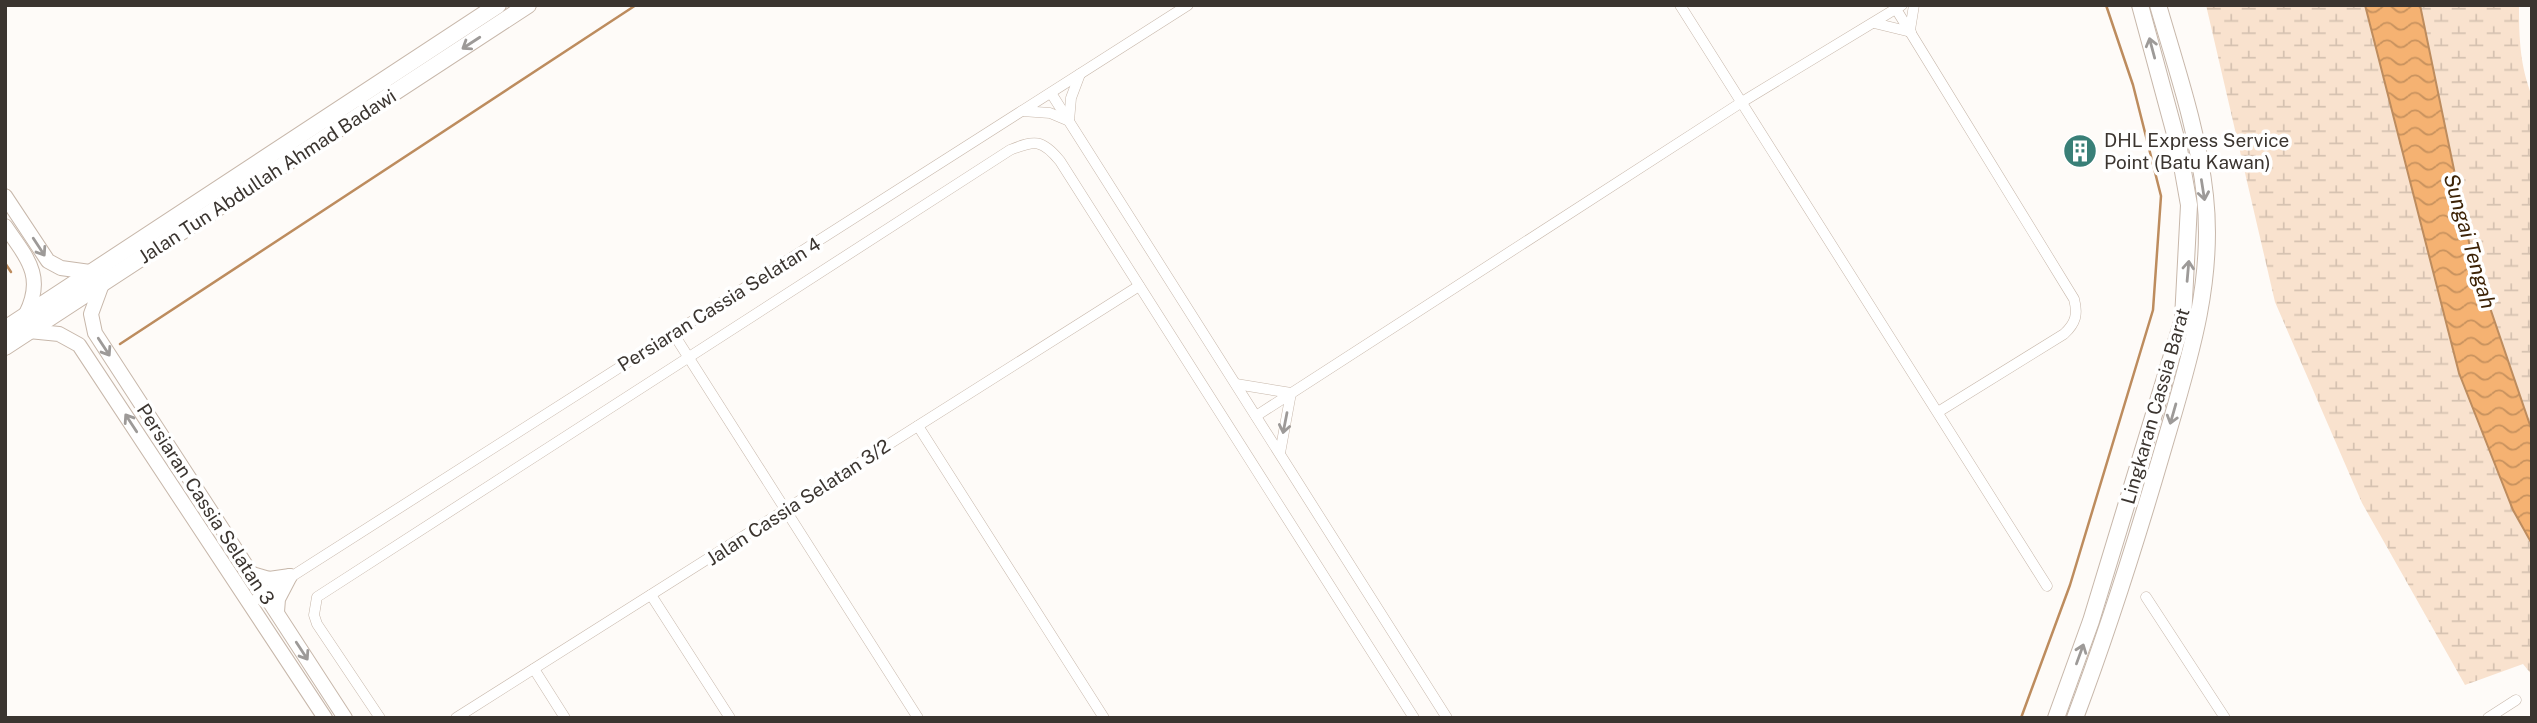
<svg xmlns="http://www.w3.org/2000/svg" width="2537" height="723" viewBox="0 0 2537 723" font-family="'Public Sans',sans-serif">
	<style>
		.wetland { fill: url(#wetland-marsh) }
		.water { fill: url(#water-waves); stroke: #bd8c5e; stroke-width: 2 }
		.lines { fill: none; stroke-linecap: round; stroke-linejoin: round }
		.stream { stroke: #bd8c5e; stroke-width: 2.5 }
		.street-casing { stroke: #c7b7aa; stroke-width: 11 }
		.secondary-casing { stroke: #c7b7aa; stroke-width: 16 }
		.primary-casing { stroke: #c7b7aa; stroke-width: 18 }
		.street { stroke: #fff; stroke-width: 10 }
		.secondary { stroke: #fff; stroke-width: 14 }
		.primary { stroke: #fff; stroke-width: 16 }
		.oneway { stroke: #9d9a98 }
		.labels { text-anchor: middle; dominant-baseline: central; stroke-width: 7; stroke-linejoin: round; paint-order: stroke }
		.poi-label { font-size: 19px; fill: #3b3530; stroke: #fff; text-anchor: start }
		.street-label { font-size: 19px; fill: #3b3530; stroke: #fff }
		.water-label { font-size: 21px; font-style: italic; fill: #3d2306; stroke: #fff }
	</style>
	<defs>
		<pattern id="wetland-marsh" width="20" height="14" patternUnits="userSpaceOnUse" patternTransform="scale(1.75)"><rect width="20" height="14" fill="#f9e2ce"/><path d="M1 5h8M5 5V1M11 12h8M15 12V8" fill="none" stroke="#d6c2b1"/></pattern>
		<pattern id="water-waves" width="16" height="10" patternUnits="userSpaceOnUse" patternTransform="scale(1.75)"><rect width="16" height="10" fill="#f5b272"/><path d="M0 5q4-4 8 0t8 0" fill="none" stroke="#c8925e"/></pattern>
	</defs>
	<rect width="100%" height="100%" fill="#fefbf8"/>
	<g class="wetland">
		<path d="M2206 5H2365L2459 373 2513 510 2532 544V675L2523 664 2465 685 2362 503 2275 302Z"/>
		<path d="M2420 5H2519C2519 38 2520 66 2532 96V431L2471 252Z"/>
	</g>
	<path class="water" d="M2365 5H2420L2471 252 2532 431V544L2513 510 2459 373Z"/>
	<g class="lines">
		<g class="stream">
			<path d="M5 263 11 272"/>
			<path d="M120 344 636 5"/>
			<path d="M2021 718 2070 585 2153 310 2161 196 2133 85 2106 5"/>
		</g>
		<g class="street-casing">
			<g id="street">
				<path d="M1680 5 2047 586"/>
				<path d="M1896 9 2074 299C2078 314 2076 323 2064 334L1938 412"/>
				<path d="M1874 23 1911 32"/>
				<path d="M1910 30 1914 5"/>
				<path d="M1051 93 1447 718"/>
				<path d="M1022 111 1050 113 1069 121 1071 98 1080 74"/>
				<path d="M673 333 918 718"/>
				<path d="M1236 384 1291 393 1280 453"/>
				<path d="M1256 416 1742 102 1902 5"/>
				<path d="M918 426 1104 718"/>
				<path d="M651 595 730 718"/>
				<path d="M2146 597 2225 718"/>
				<path d="M250 603 1188 5"/>
				<path d="M534 669 565 718"/>
				<path d="M380 718 317 624 314 615 317 597 1010 150C1035 140 1042 139 1060 161L1414 718"/>
				<path d="M456 718 1139 286"/>
				<path d="M2488 718 2516 700"/>
			</g>
		</g>
		<g class="secondary-casing">
			<g id="secondary">
				<path d="M5 196 48 261 61 268 90 272"/>
				<path d="M5 226C27 258 45 276 26 314"/>
				<path d="M102 284 91 314 95 333 345 718"/>
				<path d="M29 331 59 334 79 345 325 718"/>
				<path d="M252 574 269 579 290 576"/>
				<path d="M277 612 278 599 290 576"/>
			</g>
		</g>
		<g class="primary-casing">
			<g id="primary">
				<path d="M5 329 498 5"/>
				<path d="M5 347 528 5"/>
				<path d="M2056 718 2091 621 2183 319 2189 205 2179 149 2140 5"/>
				<path d="M2075 718C2108 630 2135 545 2161 456 2186 370 2215 286 2205 196 2198 131 2176 67 2158 5"/>
			</g>
		</g>
		<use href="#street" class="street"/>
		<use href="#secondary" class="secondary"/>
		<use href="#primary" class="primary"/>
	</g>
	<defs><path id="oneway-shaft" d="M-6 0H5M1.5-3L5.5 0L1.5 3" fill="none" stroke-width="1.6" stroke-linecap="round" stroke-linejoin="round" transform="scale(1.75)"/></defs>
	<g class="oneway">
		<use href="#oneway-shaft" transform="translate(471 43) rotate(147)"/>
		<use href="#oneway-shaft" transform="translate(2152 48) rotate(-105)"/>
		<use href="#oneway-shaft" transform="translate(2203 190) rotate(81)"/>
		<use href="#oneway-shaft" transform="translate(39 247) rotate(57)"/>
		<use href="#oneway-shaft" transform="translate(2188 271) rotate(-85)"/>
		<use href="#oneway-shaft" transform="translate(104 347) rotate(57)"/>
		<use href="#oneway-shaft" transform="translate(2173 414) rotate(106)"/>
		<use href="#oneway-shaft" transform="translate(131 423) rotate(-123)"/>
		<use href="#oneway-shaft" transform="translate(1285 423) rotate(101)"/>
		<use href="#oneway-shaft" transform="translate(302 651) rotate(57)"/>
		<use href="#oneway-shaft" transform="translate(2080 654) rotate(-70)"/>
	</g>
	<defs>
		<g id="building-disc" transform="scale(1.75)"><circle r="9.5" fill="#397f77" stroke="#fff"/><path d="M-4-6H4V6H1V3H-1V6H-4ZM-2.5-4.3h1.7v1.8h-1.7ZM.8-4.3h1.7v1.8H.8ZM-2.5-1h1.7V.8h-1.7ZM.8-1h1.7V.8H.8Z" fill="#fff"/></g>
	</defs>
	<g fill-rule="evenodd">
		<use href="#building-disc" x="2080" y="151"/>
	</g>
	<g class="labels">
		<g class="poi-label">
			<text x="2104" y="140">DHL Express Service<tspan x="2104" dy="22">Point (Batu Kawan)</tspan></text>
		</g>
		<g class="street-label">
			<text transform="translate(267 176) rotate(-33)">Jalan Tun Abdullah Ahmad Badawi</text>
			<text transform="translate(719 304) rotate(-32)">Persiaran Cassia Selatan 4</text>
			<text transform="translate(2155 406) rotate(-74)">Lingkaran Cassia Barat</text>
			<text transform="translate(798 502) rotate(-33)">Jalan Cassia Selatan 3/2</text>
			<text transform="translate(206 504) rotate(57)">Persiaran Cassia Selatan 3</text>
		</g>
		<g class="water-label">
			<text transform="translate(2470 241) rotate(74)">Sungai Tengah</text>
		</g>
	</g>
	<rect width="2537" height="723" fill="none" stroke="#3b3530" stroke-width="14"/>
</svg>
